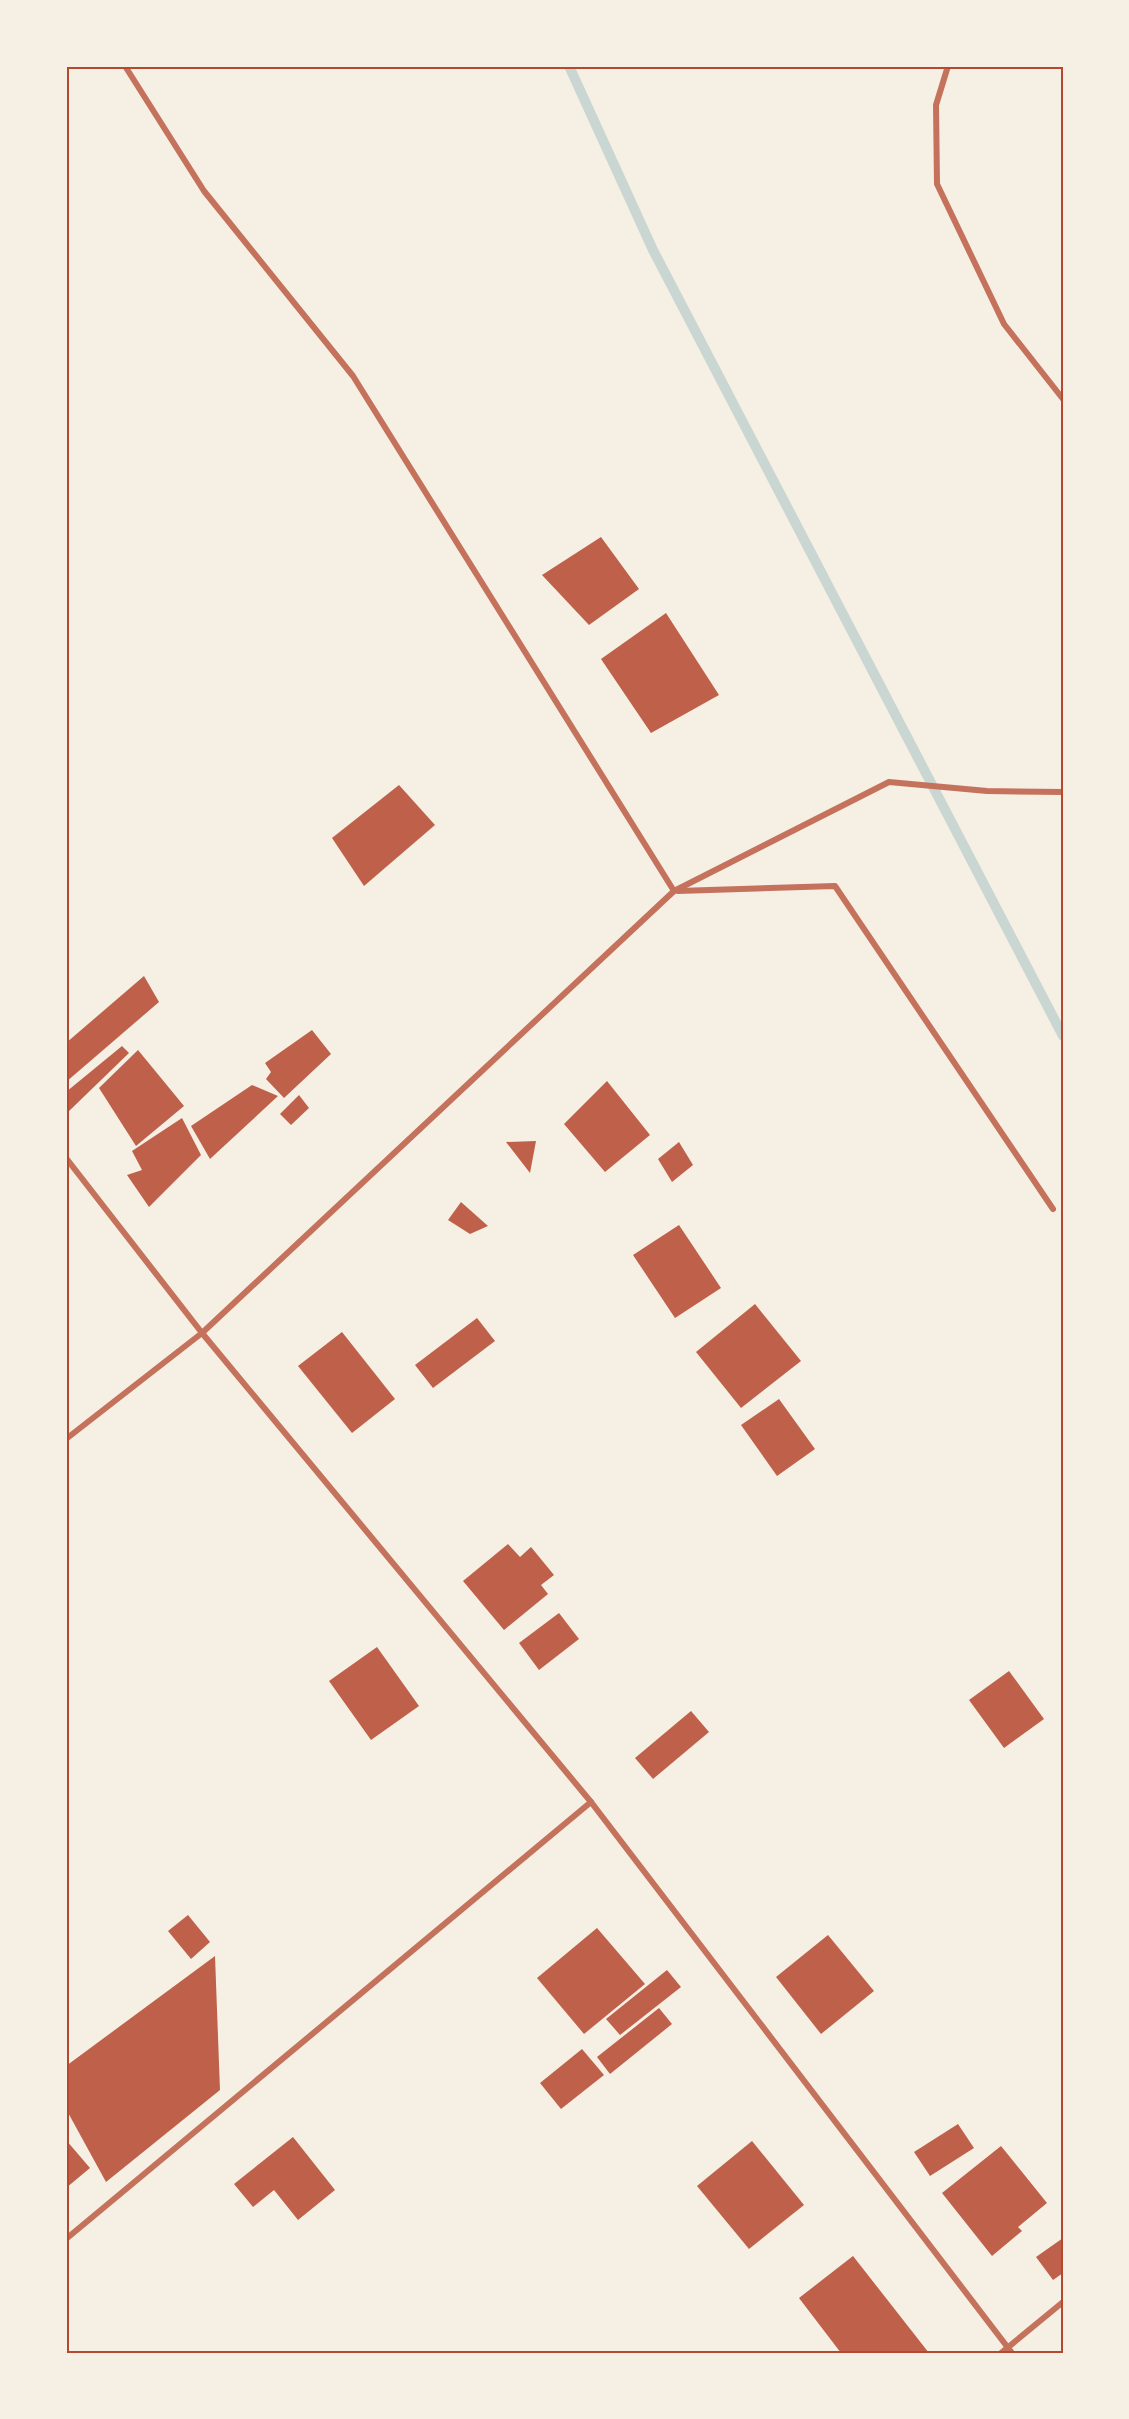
<svg xmlns="http://www.w3.org/2000/svg" width="1129" height="2419" viewBox="0 0 1129 2419" font-family="Spectral,serif">
	<style>
		.lines { fill: none; stroke-linecap: round; stroke-linejoin: round }
		.stream { stroke: #c9d6d2; stroke-width: 10 }
		.building { fill: #bf614a }
		.minor { stroke: #c5725c; stroke-width: 6 }
		.neatline { fill: none; stroke: #b5482f; stroke-width: 2 }
	</style>
	<rect width="100%" height="100%" fill="#f6efe4"/>
	<g class="lines">
		<path class="stream" d="M569 66 653 250 1063 1036"/>
	</g>
	<g class="building">
		<path d="M601 537 639 589 589 625 542 575Z"/>
		<path d="M666 613 719 695 651 733 601 659Z"/>
		<path d="M399 785 435 825 364 886 332 838Z"/>
		<path d="M144 976 159 1002 66 1082V1043Z"/>
		<path d="M312 1030 331 1054 284 1098 266 1079 271 1072 265 1063Z"/>
		<path d="M122 1046 129 1053 67 1113 66 1092Z"/>
		<path d="M138 1050 184 1106 136 1146 99 1088Z"/>
		<path d="M607 1081 650 1135 605 1172 564 1124Z"/>
		<path d="M252 1085 278 1096 210 1159 191 1126Z"/>
		<path d="M299 1095 309 1108 291 1125 280 1114Z"/>
		<path d="M182 1118 201 1155 149 1207 127 1175 142 1170 132 1151Z"/>
		<path d="M536 1141 530 1173 506 1142Z"/>
		<path d="M679 1142 693 1165 672 1182 658 1159Z"/>
		<path d="M461 1202 488 1226 470 1234 448 1220Z"/>
		<path d="M679 1225 721 1288 675 1318 633 1255Z"/>
		<path d="M755 1304 801 1361 741 1408 696 1352Z"/>
		<path d="M477 1318 495 1341 433 1388 415 1365Z"/>
		<path d="M342 1332 395 1399 352 1433 298 1366Z"/>
		<path d="M779 1399 815 1449 777 1476 741 1425Z"/>
		<path d="M508 1544 520 1557 531 1547 554 1575 541 1585 548 1594 504 1630 463 1581Z"/>
		<path d="M559 1613 579 1639 539 1670 519 1643Z"/>
		<path d="M377 1647 419 1706 371 1740 329 1681Z"/>
		<path d="M1009 1671 1044 1719 1004 1748 969 1700Z"/>
		<path d="M691 1711 709 1732 653 1779 635 1758Z"/>
		<path d="M188 1915 210 1942 191 1959 168 1931Z"/>
		<path d="M597 1928 645 1984 584 2034 537 1978Z"/>
		<path d="M828 1935 874 1991 821 2034 776 1977Z"/>
		<path d="M215 1956 220 2090 106 2182 66 2109V2066Z"/>
		<path d="M667 1970 681 1987 620 2035 606 2019Z"/>
		<path d="M659 2008 672 2024 610 2074 597 2057Z"/>
		<path d="M582 2049 604 2075 561 2109 540 2083Z"/>
		<path d="M958 2124 974 2148 930 2176 914 2152Z"/>
		<path d="M293 2137 335 2190 298 2220 274 2190 253 2207 234 2184Z"/>
		<path d="M66 2140 90 2168 66 2188Z"/>
		<path d="M752 2141 804 2205 749 2249 697 2186Z"/>
		<path d="M1001 2146 1047 2203 1018 2227 1022 2231 992 2256 942 2193Z"/>
		<path d="M1063 2238V2273L1053 2280 1036 2257Z"/>
		<path d="M853 2256 929 2353H841L799 2298Z"/>
	</g>
	<g class="lines">
		<g class="minor">
			<path d="M125 66 204 191 353 376 674 891"/>
			<path d="M948 66 936 105 937 184 1004 324 1063 399"/>
			<path d="M678 891 835 886 1053 1209"/>
			<path d="M66 1158 202 1333 591 1802 1012 2353"/>
			<path d="M66 1439 202 1333 674 891 889 782 987 791 1063 792"/>
			<path d="M66 2239 591 1802"/>
			<path d="M1001 2353 1063 2302"/>
		</g>
	</g>
	<rect width="1129" height="2419" fill="none" stroke="#f6efe4" stroke-width="135"/>
	<rect x="68" y="68" width="994" height="2284" class="neatline"/>
</svg>
